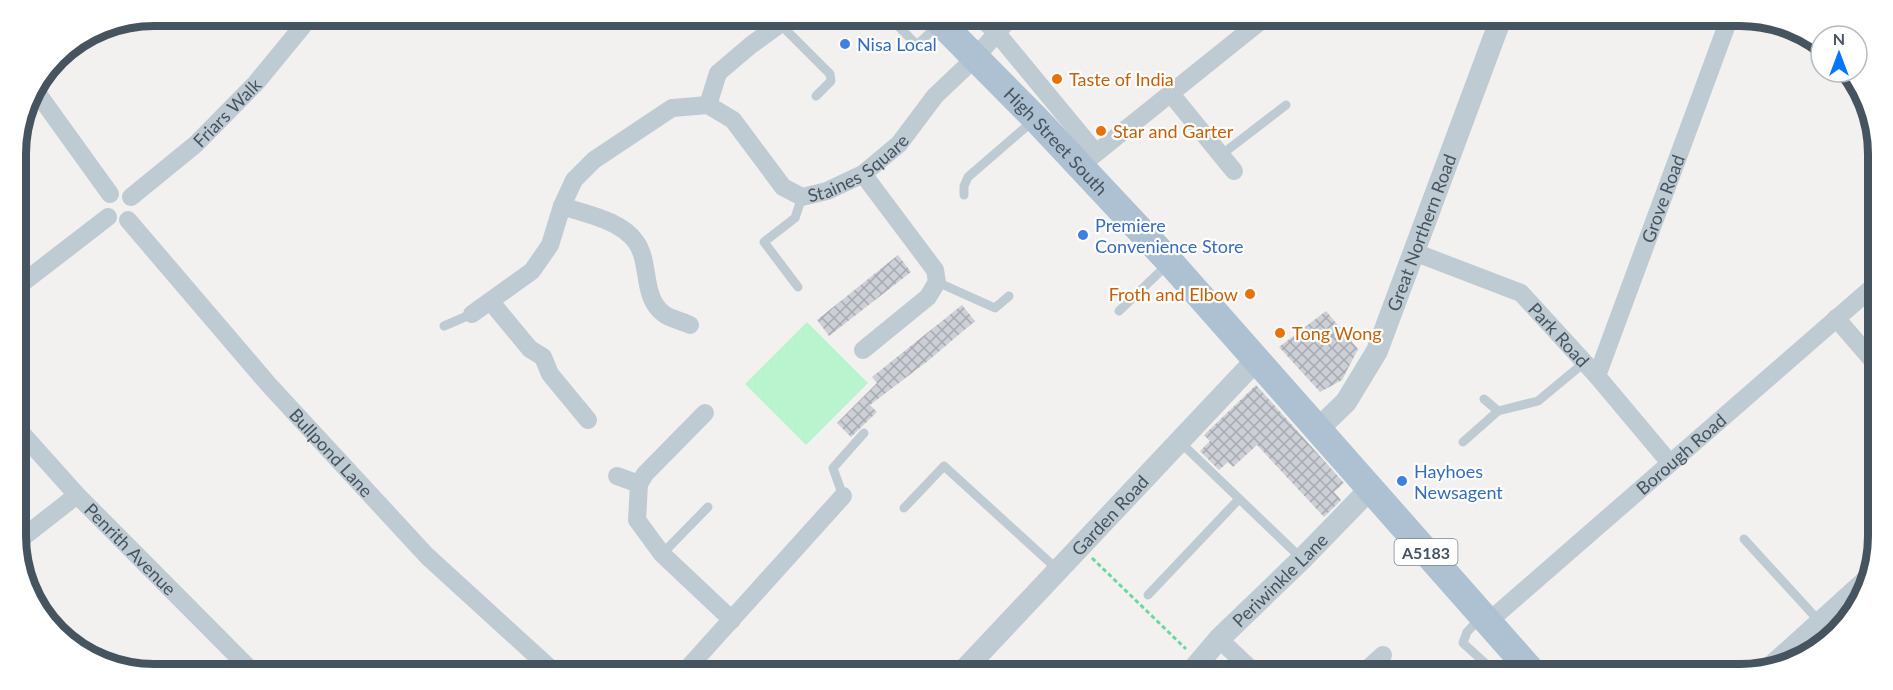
<svg xmlns="http://www.w3.org/2000/svg" width="1893" height="690" viewBox="0 0 1893 690" font-family="Lato,sans-serif">
	<style>
		.green { fill: #baf4cf }
		.building { fill: url(#building-cross-hatch) }
		.lines { fill: none; stroke-linecap: round; stroke-linejoin: round }
		.path { stroke: #6ed7a0; stroke-width: 3; stroke-dasharray: 4.5 3; stroke-linecap: butt }
		.service { stroke: #bfcbd3; stroke-width: 9 }
		.minor { stroke: #bfcbd3; stroke-width: 18 }
		.tertiary { stroke: #bfcbd3; stroke-width: 22 }
		.primary { stroke: #adc1d2; stroke-width: 28 }
		.shop-dot { fill: #3f7fe0; stroke: #fff; stroke-width: 2 }
		.food-dot { fill: #e8710a; stroke: #fff; stroke-width: 2 }
		.labels { text-anchor: middle; dominant-baseline: central; stroke-width: 4.5; stroke-linejoin: round; paint-order: stroke }
		.shield { fill: #fff; stroke: #7e8790; stroke-width: 1.5 }
		.shield-label { font-size: 16px; font-weight: bold; fill: #465460 }
		.shop-label { font-size: 18px; fill: #366cbe; stroke: #fff; text-anchor: start }
		.food-label { font-size: 18px; fill: #c56008; stroke: #fff; text-anchor: start }
		.street-label { font-size: 18px; fill: #465460; stroke: #fff }
		.rim { fill: none; stroke: #465460; stroke-width: 8 }
	</style>
	<defs>
		<pattern id="building-cross-hatch" width="8" height="8" patternUnits="userSpaceOnUse" patternTransform="scale(1.5)"><rect width="8" height="8" fill="#cccfd6"/><path d="M0 0l8 8M0 8l8-8" fill="none" stroke="#a7abb1"/></pattern>
	</defs>
	<rect width="100%" height="100%" fill="#f3f0f0"/>
	<path class="green" d="M807 322 868 383 806 445 745 384Z"/>
	<g class="building">
		<path d="M898 255 911 272 829 336 817 320Z"/>
		<path d="M962 305 975 321 929 360 870 405 877 412 851 437 837 423 877 383 872 377Z"/>
		<path d="M1326 311 1358 349 1342 380 1320 392 1279 347Z"/>
		<path d="M1256 385 1344 483 1334 492 1341 500 1324 517 1257 445 1233 467 1228 462 1219 470 1200 451 1210 441 1204 435Z"/>
	</g>
	<g class="lines">
		<path class="path" d="M1092 558 1186 649"/>
		<g class="service">
			<path d="M890 18 917 45 939 24"/>
			<path d="M780 24 830 74 831 81 816 96"/>
			<path d="M1221 155 1286 105"/>
			<path d="M964 195V186L968 177 1034 120"/>
			<path d="M937 282 995 308 1009 296"/>
			<path d="M798 287 764 242 795 218 802 197"/>
			<path d="M1119 311 1168 264"/>
			<path d="M444 326 472 314"/>
			<path d="M1484 399 1498 411 1538 401 1585 362"/>
			<path d="M1179 441 1301 558"/>
			<path d="M1463 442 1498 411"/>
			<path d="M843 496 833 468 864 433"/>
			<path d="M904 508 944 466 1058 570"/>
			<path d="M1744 539 1819 621"/>
			<path d="M662 554 708 507"/>
			<path d="M1148 595 1239 499"/>
			<path d="M1481 617 1467 632 1463 643 1497 674"/>
			<path d="M1375 662 1386 673"/>
		</g>
		<g class="minor">
			<path d="M982 19 996 32 1096 153"/>
			<path d="M33 87 110 194"/>
			<path d="M1171 94 1234 171"/>
			<path d="M708 105 718 73 751 45 780 24"/>
			<path d="M1080 166 1262 20"/>
			<path d="M863 174 935 270 937 282 928 297 863 350"/>
			<path id="s1" d="M131 197 196 144 256 83 311 16"/>
			<path d="M562 206C585 214 621 220 636 242 651 263 641 297 664 314 671 319 682 321 690 325"/>
			<path id="s2" d="M128 220 269 385 427 556 552 670"/>
			<path id="s3" d="M1414 252 1521 293 1597 376 1670 463"/>
			<path d="M16 288 108 217"/>
			<path d="M491 302 530 349 543 357 550 374 588 420"/>
			<path id="s4" d="M472 314 532 271 550 245 562 206 574 180 594 160 672 108 708 105 733 120 783 187 802 197 827 191 863 174 899 144 935 96 974 59 1009 19"/>
			<path d="M1836 318 1874 362"/>
			<path id="s5" d="M1597 376 1728 22"/>
			<path d="M705 413 645 474 639 484 637 520 662 554 732 620"/>
			<path id="s6" d="M17 428 77 495 249 668"/>
			<path d="M617 476 639 484"/>
			<path d="M17 542 77 495"/>
			<path id="s7" d="M1488 622 1875 285"/>
			<path d="M1219 639 1255 673"/>
			<path d="M1767 668 1871 574"/>
			<path d="M686 670 843 496"/>
			<path d="M1363 673 1383 655"/>
		</g>
		<g class="tertiary">
			<path id="s8" d="M1318 429 1346 402 1377 351 1500 21"/>
			<path id="s9" d="M963 671 1257 359"/>
			<path id="s10" d="M1191 672 1219 639 1302 559 1370 489"/>
		</g>
		<path class="primary" id="s11" d="M936 18 1036 119 1170 262 1534 674"/>
	</g>
	<g class="shop-dot">
		<circle cx="845" cy="44" r="6"/>
		<circle cx="1083" cy="235" r="6"/>
		<circle cx="1402" cy="481" r="6"/>
	</g>
	<g class="food-dot">
		<circle cx="1057" cy="79" r="6"/>
		<circle cx="1101" cy="131" r="6"/>
		<circle cx="1250" cy="294" r="6"/>
		<circle cx="1280" cy="333" r="6"/>
	</g>
	<g class="labels">
		<rect class="shield" x="1394.5" y="539" width="63" height="26" rx="4.5"/>
		<g class="shield-label">
			<text x="1426" y="552">A5183</text>
		</g>
		<g class="shop-label">
			<text x="857" y="44">Nisa Local</text>
			<text x="1095" y="225">Premiere<tspan x="1095" dy="21">Convenience Store</tspan></text>
			<text x="1414" y="471">Hayhoes<tspan x="1414" dy="21">Newsagent</tspan></text>
		</g>
		<g class="food-label">
			<text x="1069" y="79">Taste of India</text>
			<text x="1113" y="131">Star and Garter</text>
			<text x="1238" y="294" text-anchor="end">Froth and Elbow</text>
			<text x="1292" y="333">Tong Wong</text>
		</g>
		<g class="street-label">
			<text stroke="none"><textPath href="#s1" startOffset="128">Friars Walk</textPath></text>
			<text stroke="none"><textPath href="#s11" startOffset="172">High Street South</textPath></text>
			<text stroke="none"><textPath href="#s4" startOffset="531">Staines Square</textPath></text>
			<text stroke="none"><textPath href="#s5" startOffset="189">Grove Road</textPath></text>
			<text stroke="none"><textPath href="#s8" startOffset="225">Great Northern Road</textPath></text>
			<text stroke="none"><textPath href="#s3" startOffset="171">Park Road</textPath></text>
			<text stroke="none"><textPath href="#s2" startOffset="309">Bullpond Lane</textPath></text>
			<text stroke="none"><textPath href="#s7" startOffset="256">Borough Road</textPath></text>
			<text stroke="none"><textPath href="#s9" startOffset="214">Garden Road</textPath></text>
			<text stroke="none"><textPath href="#s6" startOffset="166">Penrith Avenue</textPath></text>
			<text stroke="none"><textPath href="#s10" startOffset="128">Periwinkle Lane</textPath></text>
		</g>
	</g>
	<path d="M0 0H1893V690H0ZM154 26H1740A128 128 0 0 1 1868 154V536A128 128 0 0 1 1740 664H154A128 128 0 0 1 26 536V154A128 128 0 0 1 154 26Z" fill="#fff" fill-rule="evenodd"/>
	<path class="rim" d="M154 26H1740A128 128 0 0 1 1868 154V536A128 128 0 0 1 1740 664H154A128 128 0 0 1 26 536V154A128 128 0 0 1 154 26Z"/>
	<g transform="translate(1839 54)"><circle r="28" fill="#ffffff" stroke="#b5bbbf" stroke-width="1.5"/>
	<path d="M0-4.5L10 22L0 15L-10 22Z" fill="#0477f8"/>
	<text y="-9" font-size="16" font-weight="bold" text-anchor="middle" fill="#465460">N</text>
	</g>
</svg>
